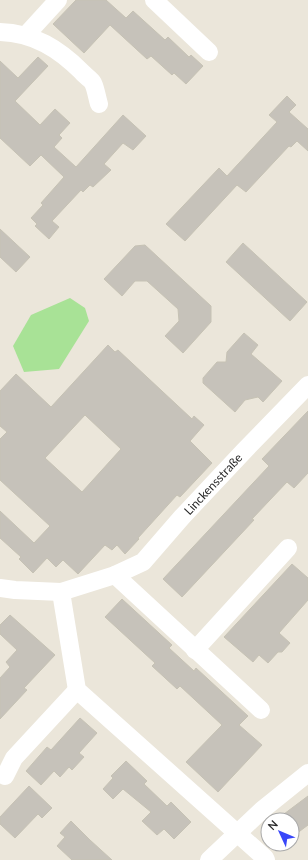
<svg xmlns="http://www.w3.org/2000/svg" width="308" height="860" viewBox="0 0 308 860" font-family="Lato,sans-serif">
	<style>
		.green { fill: #a8e296 }
		.building { fill: #c6c2ba; stroke: #c6c2b4; fill-rule: evenodd }
		.lines { fill: none; stroke-linecap: round; stroke-linejoin: round }
		.street { stroke: #fff; stroke-width: 18 }
		.labels { text-anchor: middle; dominant-baseline: central; stroke-width: 3; stroke-linejoin: round; paint-order: stroke }
		.street-label { font-size: 12px; fill: #292929; stroke: #fff }
	</style>
	<rect width="100%" height="100%" fill="#ebe6da"/>
	<path class="green" d="M70 298 85 308 89 321 59 369 24 372 13 346 31 315Z"/>
	<g class="building">
		<path d="M76 0H106L126 18 133 11 165 40 168 37 189 57 191 55 203 66 186 84 174 73 172 75 151 56 147 59 110 25 84 53 53 24Z"/>
		<path d="M38 57 48 66 15 101 40 125 55 109 70 123 59 135 62 138 54 147 76 167 123 115 146 136 133 150 123 143 104 164 111 170 93 187 90 185 83 192 81 190 52 221 59 227 49 239 35 226 37 224 31 218 43 205 41 203 64 177 41 155 30 166 0 138V61L18 78Z"/>
		<path d="M287 96 296 105 289 112 308 129V151L297 141 291 147 289 146 246 192 237 185 185 241 166 224 219 168 227 176 277 122 269 115Z"/>
		<path d="M0 229 30 257 16 272 0 257Z"/>
		<path d="M243 243 307 302 290 321 226 262Z"/>
		<path d="M145 245 211 306V322L183 353 165 336 179 321 178 309 147 281H135L122 296 104 279 135 246Z"/>
		<path d="M244 333 258 345 251 354 282 381 263 402 258 397 245 400 235 412 203 383V378L217 362H226L227 352Z"/>
		<path d="M108 345 115 352 118 350 192 419 194 416 204 425 190 441 212 463 180 497 177 495 138 538 139 539 125 554 117 545 112 550 105 545 78 574 63 560 56 567 47 558 33 573 19 559 21 557 0 538V511L34 543 50 526 0 480V439L7 432 0 426V391L16 374 51 407ZM85 415 121 449 82 492 45 458Z"/>
		<path d="M308 411V473L294 488 287 482 252 519 254 520 182 597 163 579 269 466 262 459Z"/>
		<path d="M292 564 308 578V600L279 633 290 643 282 652H278L268 663 259 655 253 662 224 637Z"/>
		<path d="M122 599 172 645 169 648 194 671 196 668 248 716 239 725 262 745 218 792 186 762 222 725 180 686 177 689 152 666 155 663 105 617Z"/>
		<path d="M10 615 55 655 24 688 27 690 0 719V678L10 667 6 662 17 650 0 634V625Z"/>
		<path d="M80 718 97 733 79 753 84 757 72 770 69 767 60 777 54 771 41 785 26 771 47 747 51 750Z"/>
		<path d="M126 761 147 781 144 784 167 806 171 802 191 822 174 839 164 829 157 835 142 821 151 812 123 789 113 799 103 789 113 778 111 776Z"/>
		<path d="M29 786 52 808 42 818 38 814 15 838 0 824V817Z"/>
		<path d="M308 796V825L292 837V820H276Z"/>
		<path d="M71 821 90 840 112 860H72L57 846 65 837 60 833Z"/>
	</g>
	<g class="lines">
		<g class="street">
			<path d="M154 0 209 52"/>
			<path d="M0 32C34 33 59 49 82 72 85 76 91 79 93 83 96 89 97 98 99 104"/>
			<path d="M26 35 58 0"/>
			<path d="M115 575 261 710"/>
			<path d="M0 588 15 590 61 592 115 575 143 562 182 517 244 451 308 385"/>
			<path d="M61 592 77 690 265 858 266 860"/>
			<path d="M195 650 288 548"/>
			<path d="M5 776 14 758 77 690"/>
			<path d="M209 860 262 810 308 773"/>
		</g>
	</g>
	<g class="labels">
		<g class="street-label">
			<text transform="translate(213 484) rotate(-47)">Linckensstraße</text>
		</g>
	</g>
	<g transform="translate(280 832) rotate(314)"><circle r="19" fill="#ffffff" stroke="#a9a9a9"/>
	<path d="M0-3L7 15L0 10L-7 15Z" fill="#3947f9"/>
	<text y="-6" font-size="11" font-weight="bold" text-anchor="middle" fill="#292929">N</text>
	</g>
</svg>
